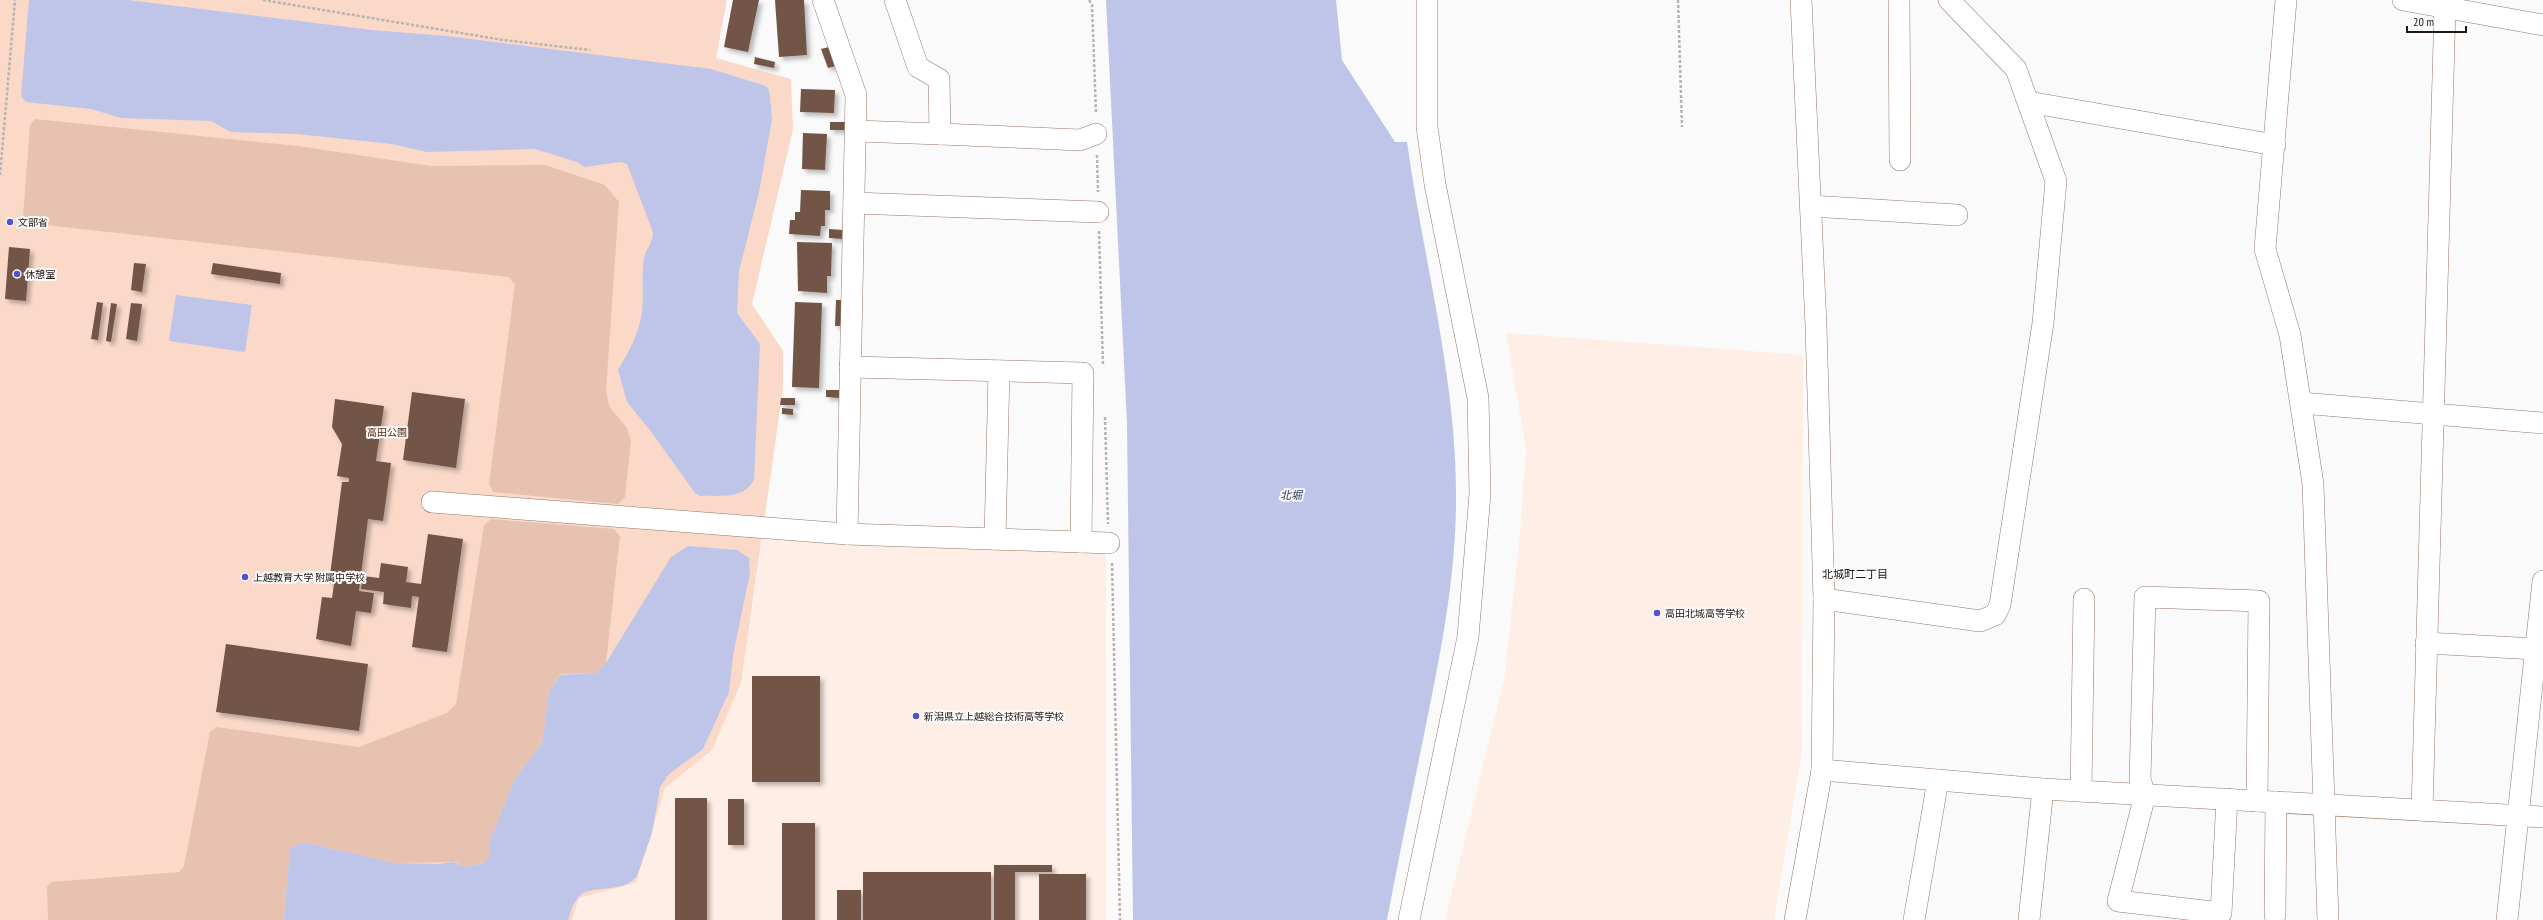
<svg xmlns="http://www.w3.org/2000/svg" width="2543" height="920" viewBox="0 0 2543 920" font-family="'PT Sans Narrow','Noto Sans JP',sans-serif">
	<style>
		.built { fill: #ffeee5 }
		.green { fill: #fad9c9 }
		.forest { fill: #e7c2b0 }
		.water { fill: #bec5e8 }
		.building { fill: #725546; filter: url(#shadow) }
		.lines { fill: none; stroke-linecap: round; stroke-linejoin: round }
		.minor-casing { stroke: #967767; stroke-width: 22 }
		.path { stroke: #b7b3b1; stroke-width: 2.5; stroke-dasharray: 3 2; stroke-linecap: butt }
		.minor { stroke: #fff; stroke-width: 21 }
		.poi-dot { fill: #5053c9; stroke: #fafafa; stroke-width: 1.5 }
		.labels { text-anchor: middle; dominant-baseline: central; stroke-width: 4; stroke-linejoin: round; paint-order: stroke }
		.poi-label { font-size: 10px; fill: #21150f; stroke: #fafafa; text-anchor: start }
		.park-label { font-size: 10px; fill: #58290d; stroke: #fafafa }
		.water-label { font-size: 11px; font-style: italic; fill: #313663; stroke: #fafafa }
		.neighbourhood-label { font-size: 11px; fill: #21150f; stroke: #fafafa }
	</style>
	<defs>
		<filter id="shadow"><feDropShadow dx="3.5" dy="3.5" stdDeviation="2" flood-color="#0004"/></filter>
	</defs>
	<rect width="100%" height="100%" fill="#fafafa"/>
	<g class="built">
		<path d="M1506 333 1803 355 1802 751 1774 920H1445L1504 681 1519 544 1526 449Z"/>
		<path d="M763 536 1106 548V920H572L579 898 636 883 665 788 712 750 741 683Z"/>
	</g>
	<path class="green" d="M0 0H727L716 58 791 79 793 129 752 304 783 351V388L741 683 712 750 665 788 636 883 579 898 572 920H0Z"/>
	<g class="forest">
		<path d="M35 119 298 146 431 166 545 165 605 185 619 202 606 390 609 406 627 428 631 441 625 497 618 504 493 492 489 484 515 284 509 277 28 223 23 216 30 125Z"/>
		<path d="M491 519 614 529 620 536 606 663 596 673 560 674 549 692 542 743 515 779 489 842V857L484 863 463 867 456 862 394 863 312 844H297L290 849 284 920H48L47 887 51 882 179 872 184 866 210 732 217 727 359 747 447 713 456 704 484 525Z"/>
	</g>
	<g class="water">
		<path d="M29 0H128L372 30 447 36 711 69 763 85 768 88 770 96 772 119 759 192 739 271 737 313 760 344 754 479C745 500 719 495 700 496L695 493 649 429 627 402 618 370C629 352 638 335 642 313 644 295 641 276 644 258 646 248 652 246 653 232L627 164 620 162 585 167 577 162 535 149 427 152 392 144 297 134 231 132 211 121 121 118 91 109 26 102 21 96Z"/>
		<path d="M1106 0H1336L1342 60 1395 142H1407C1424 264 1458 383 1456 506 1455 582 1440 656 1425 730 1412 793 1399 857 1387 920H1133L1127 423Z"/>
		<path d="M176 295 252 305 245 352 169 341Z"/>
		<path d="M688 546 737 550 749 558 750 573 733 655 729 692 703 749 669 774 660 787 652 833 637 876C623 893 598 885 581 894L573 905 568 920H284L290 849 297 844H312L394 863 439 864 454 862 464 867 484 863 489 857V842L515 779 542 743 549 692 560 675 596 673 606 663 671 557Z"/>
	</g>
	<g class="building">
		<path d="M733 0H759L748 52 724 47Z"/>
		<path d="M775 0H804L807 55 779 57Z"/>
		<path d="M829 47 836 66 828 68 821 49Z"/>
		<path d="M755 57 775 62 774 68 754 64Z"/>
		<path d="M801 89 835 90 834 113 800 112Z"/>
		<rect x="830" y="122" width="16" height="8"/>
		<path d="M803 133 827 134 825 170 802 169Z"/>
		<path d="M801 190 830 191V210H825V226H821L820 236 789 234 790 220H795V212H800Z"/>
		<path d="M829 229 843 230V239L829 238Z"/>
		<path d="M797 242 832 243 831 276H827V293L798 291Z"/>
		<path d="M9 247 30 249 26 301 5 299Z"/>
		<path d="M134 263 146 264 142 292 131 290Z"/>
		<path d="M213 263 281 273 280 284 211 274Z"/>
		<path d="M836 300H842L841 326H835Z"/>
		<path d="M97 302 103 303 98 340 91 339Z"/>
		<path d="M795 302 822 303 819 388 792 387Z"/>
		<path d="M111 303 117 304 111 342 106 341Z"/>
		<path d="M131 303 142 304 137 341 126 339Z"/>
		<path d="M826 390H840V398L826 397Z"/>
		<path d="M412 392 465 399 456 468 403 460Z"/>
		<path d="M781 398H795V405H780Z"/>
		<path d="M335 399 384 406 376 461 391 463 383 521 368 519 359 591 374 593 371 613 356 611 351 646 316 639 322 597 332 598 334 584 329 583 342 482H349V478L337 476 342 444 332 427Z"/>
		<path d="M782 408 793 409V415L782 414Z"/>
		<path d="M428 534 463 539 447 652 412 647 419 597 412 596 411 608 383 604 384 592 361 589 363 576 379 578 381 563 408 567 406 582 421 584Z"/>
		<path d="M226 644 368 664 359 731 216 712Z"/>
		<rect x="752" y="676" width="68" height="106"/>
		<rect x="675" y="798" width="32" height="122"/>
		<rect x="728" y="799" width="16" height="46"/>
		<rect x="782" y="823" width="33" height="97"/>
		<path d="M994 865H1052V872H1015V920H994Z"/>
		<rect x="863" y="872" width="128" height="48"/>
		<rect x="1039" y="874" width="47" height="46"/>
		<rect x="837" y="890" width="24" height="30"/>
	</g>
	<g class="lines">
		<g class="minor-casing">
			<g id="minor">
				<path d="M823 0 856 95 847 534"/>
				<path d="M1899 0 1900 160"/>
				<path d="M2286 0 2265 249 2290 335 2313 484 2328 920"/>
				<path d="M2403 0 2543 25"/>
				<path d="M2028 102 2275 145"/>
				<path d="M856 131 940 134 939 79 918 67 895 0"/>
				<path d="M940 134 1080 140 1096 134"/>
				<path d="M854 203 1098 212"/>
				<path d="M1811 206 1957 215"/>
				<path d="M850 367 1083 373 1081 542"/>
				<path d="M2301 403 2543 423"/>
				<path d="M432 502 847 534 1109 543"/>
				<path d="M995 539 999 371"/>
				<path d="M1824 599 1980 621 1995 615 2000 605 2043 323 2056 181 2016 69 1949 0"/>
				<path d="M2426 643 2536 649"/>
				<path d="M1822 770 2043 789 2543 817"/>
				<path d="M2081 791 2084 599"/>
				<path d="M2227 799 2221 913 2118 901 2145 795 2140 779 2145 597 2259 601 2257 801"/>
				<path d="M2422 810 2445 7"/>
				<path d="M2275 915 2276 802"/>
				<path d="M1409 920 1468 637 1480 494 1478 398 1435 184 1427 127V0"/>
				<path d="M1795 920 1822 770 1824 599 1816 326 1801 0"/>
				<path d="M1914 920 1938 780"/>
				<path d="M2029 920 2043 789"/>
				<path d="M2507 920 2543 581"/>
			</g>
		</g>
		<g class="path">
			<path d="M263 0 503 40 590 50"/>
			<path d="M1089 0 1092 5 1096 114"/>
			<path d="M1678 0 1682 127"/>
			<path d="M1097 155 1098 192"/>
			<path d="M0 175 15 0"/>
			<path d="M1099 231 1103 366"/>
			<path d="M1105 417 1108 524"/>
			<path d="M1112 563 1120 920"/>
		</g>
		<use href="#minor" class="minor"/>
	</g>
	<g class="poi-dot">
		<circle cx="10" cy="222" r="4"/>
		<circle cx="17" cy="274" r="4"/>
		<circle cx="245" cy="577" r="4"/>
		<circle cx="1657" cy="613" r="4"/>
		<circle cx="916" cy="716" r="4"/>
	</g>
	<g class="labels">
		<g class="poi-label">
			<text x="18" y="222">文部省</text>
			<text x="25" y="274">休憩室</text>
			<text x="253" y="577">上越教育大学 附属中学校</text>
			<text x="1665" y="613">高田北城高等学校</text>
			<text x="924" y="716">新潟県立上越総合技術高等学校</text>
		</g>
		<g class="park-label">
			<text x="387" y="432">高田公園</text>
		</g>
		<g class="water-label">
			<text x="1291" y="495">北堀</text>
		</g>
		<g class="neighbourhood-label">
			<text x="1855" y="574">北城町二丁目</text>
		</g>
	</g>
	<path d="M2407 26v6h59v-6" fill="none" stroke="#21150f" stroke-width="2"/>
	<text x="2413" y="26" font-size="12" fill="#21150f" stroke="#fafafa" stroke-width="3" paint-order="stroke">20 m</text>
</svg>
